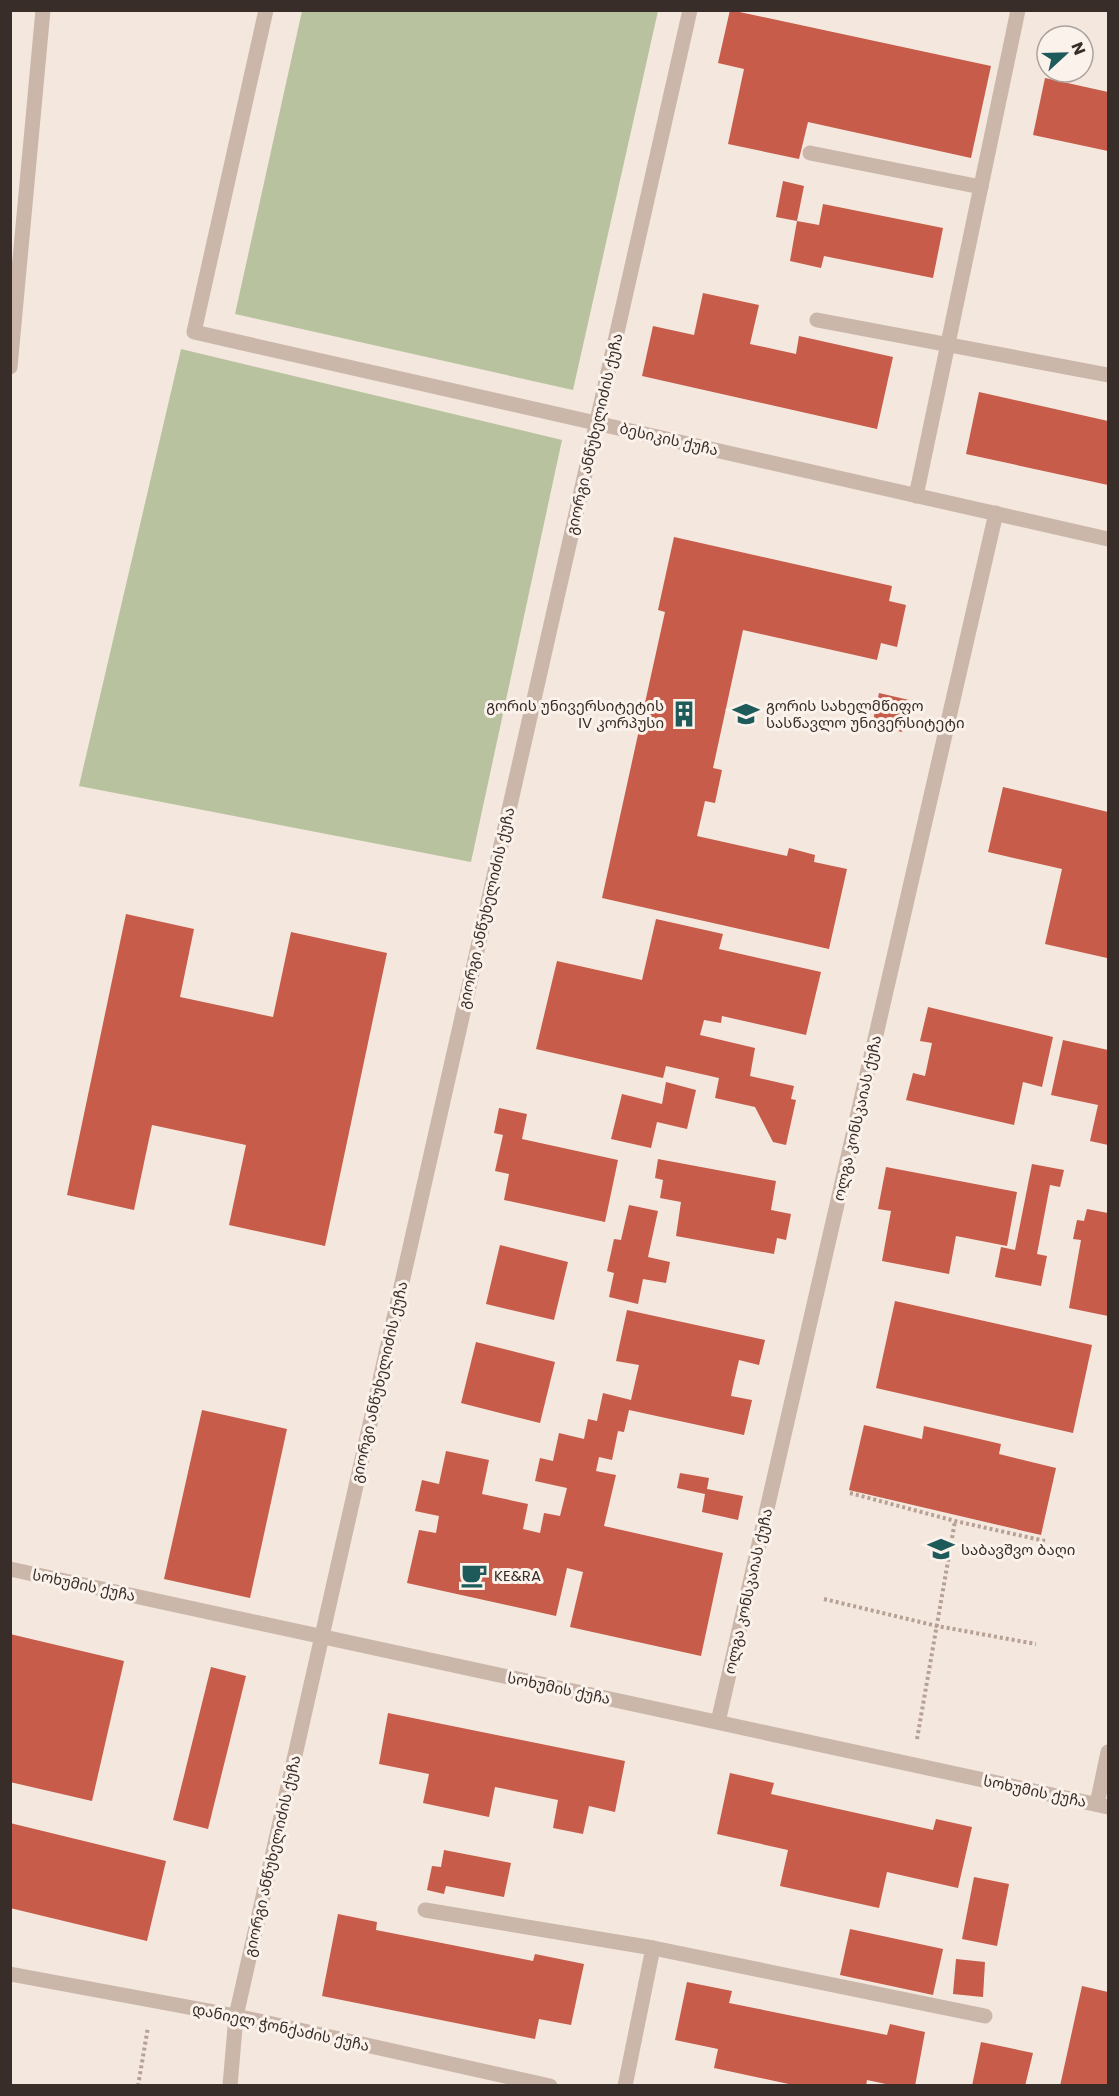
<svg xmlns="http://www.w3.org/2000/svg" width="1119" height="2096" viewBox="0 0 1119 2096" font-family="Poppins,'Noto Sans Georgian',sans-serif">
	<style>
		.green { fill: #b9c29e }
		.building { fill: #c65c49 }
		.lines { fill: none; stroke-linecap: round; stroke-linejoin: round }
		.path { stroke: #b7a094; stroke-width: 4; stroke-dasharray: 3 3; stroke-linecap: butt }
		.lane { stroke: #cbb6aa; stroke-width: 15 }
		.street { stroke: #cbb6aa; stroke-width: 15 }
		.labels { text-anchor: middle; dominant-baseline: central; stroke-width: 6; stroke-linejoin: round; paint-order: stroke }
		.street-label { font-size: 15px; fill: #392d29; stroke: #faf2eb }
		.poi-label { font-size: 15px; fill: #392d29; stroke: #faf2eb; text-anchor: start }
	</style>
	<rect width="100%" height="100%" fill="#f3e7de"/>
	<g class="green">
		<path d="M302 11H658L573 390 235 314Z"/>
		<path d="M181 349 562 440 471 862 79 786Z"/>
	</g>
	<g class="building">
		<path d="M730 10 991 66 971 158 808 122 799 159 728 144 744 69 718 63Z"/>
		<path d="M1045 78 1108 92V151L1033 135Z"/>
		<path d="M783 181 804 186 797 221 776 217Z"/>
		<path d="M823 204 943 228 933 278 824 256 821 268 790 261 797 221 819 225Z"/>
		<path d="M703 293 759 305 750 344 796 354 799 336 893 357 877 429 642 376 653 326 694 335Z"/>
		<path d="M979 392 1108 421V485L966 454Z"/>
		<path d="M674 537 892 586 889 601 906 605 897 647 881 643 877 660 743 630 713 768 722 770 715 803 705 801 697 836 787 856 789 848 815 855 814 862 847 869 829 949 602 898 665 612 658 610Z"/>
		<path d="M879 693 909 700 902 732 872 725Z"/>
		<path d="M1003 787 1108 812 1107 958 1045 944 1062 869 988 852Z"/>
		<path d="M126 914 194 929 180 997 273 1017 291 932 387 953 325 1246 229 1225 246 1145 152 1125 134 1210 67 1195Z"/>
		<path d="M656 919 723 934 719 949 821 972 806 1035 722 1016 721 1023 704 1020 700 1035 755 1048 750 1076 794 1086 791 1099 796 1100 786 1145 773 1142 755 1107 715 1098 719 1078 666 1066 663 1078 536 1049 557 961 642 980Z"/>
		<path d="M928 1007 1053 1037 1042 1087 1023 1082 1014 1125 906 1100 913 1073 925 1076 932 1043 920 1041Z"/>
		<path d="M1063 1040 1108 1050V1145L1090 1141 1098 1105 1051 1095Z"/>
		<path d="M666 1082 696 1090 687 1129 657 1122 651 1148 611 1139 622 1094 662 1104Z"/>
		<path d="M499 1108 527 1114 522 1139 618 1160 605 1222 504 1200 509 1174 495 1171 503 1135 494 1133Z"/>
		<path d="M658 1159 776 1181 771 1210 791 1214 786 1240 777 1238 774 1254 676 1236 681 1202 660 1198 663 1180 655 1178Z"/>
		<path d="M1032 1164 1064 1170 1060 1187 1050 1185 1037 1254 1047 1256 1041 1286 995 1277 1001 1247 1015 1250Z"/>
		<path d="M886 1167 1017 1192 1007 1246 956 1236 949 1274 882 1261 891 1211 878 1209Z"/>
		<path d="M629 1205 658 1211 648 1257 670 1262 666 1283 643 1279 638 1304 609 1297 614 1273 607 1271 614 1239 621 1240Z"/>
		<path d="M1087 1209 1108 1213V1316L1069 1308 1081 1240 1073 1239 1077 1220 1084 1221Z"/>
		<path d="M500 1245 568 1262 554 1320 486 1304Z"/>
		<path d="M895 1301 1092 1345 1073 1433 876 1388Z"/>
		<path d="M627 1310 765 1340 759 1365 739 1360 733 1386 731 1396 752 1400 744 1435 629 1410 624 1432 618 1431 612 1460 599 1457 596 1471 616 1475 604 1526 723 1553 701 1656 570 1627 583 1572 567 1568 556 1616 407 1583 419 1530 436 1533 439 1516 415 1511 422 1480 439 1484 446 1451 489 1460 482 1494 528 1504 523 1529 540 1533 544 1513 560 1516 567 1488 535 1481 540 1458 553 1461 559 1433 584 1439 588 1419 597 1421 603 1393 631 1400 639 1365 616 1361Z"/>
		<path d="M476 1342 555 1362 540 1423 461 1403Z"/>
		<path d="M202 1410 287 1429 250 1598 164 1579Z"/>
		<path d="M864 1425 922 1439 924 1426 1001 1444 999 1454 1056 1468 1041 1535 849 1490Z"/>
		<path d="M680 1473 709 1478 707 1489 743 1496 738 1520 702 1512 705 1494 677 1488Z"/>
		<path d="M10 1634 124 1661 92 1801 10 1782Z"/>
		<path d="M211 1667 246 1676 208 1829 173 1820Z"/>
		<path d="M388 1713 625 1761 615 1812 589 1806 583 1834 553 1828 558 1800 495 1787 489 1817 423 1803 429 1774 379 1764Z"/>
		<path d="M730 1773 774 1783 771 1794 933 1830 936 1819 972 1827 958 1888 887 1872 879 1908 780 1886 788 1850 717 1834Z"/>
		<path d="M10 1823 166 1861 147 1941 10 1908Z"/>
		<path d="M444 1850 511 1863 504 1897 446 1886 444 1894 427 1890 432 1866 441 1867Z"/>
		<path d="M974 1877 1009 1884 997 1946 962 1939Z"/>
		<path d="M338 1914 377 1922 376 1930 533 1961 535 1954 584 1964 571 2025 539 2019 535 2039 322 1996Z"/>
		<path d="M850 1929 943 1949 933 1995 840 1975Z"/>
		<path d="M956 1959 985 1962 983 1997 953 1994Z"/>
		<path d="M687 1982 732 1991 729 2003 887 2035 890 2024 925 2032 915 2086H895L867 2080 866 2086H798L714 2068 718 2049 675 2040Z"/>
		<path d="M1082 1986 1108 1992V2086H1060Z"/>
		<path d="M981 2042 1033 2053 1025 2086H972Z"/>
	</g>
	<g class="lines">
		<g class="path">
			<path d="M850 1493 955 1521 1045 1541"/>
			<path d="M824 1599 937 1626 1036 1644"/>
			<path d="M917 1739 955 1521"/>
			<path d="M138 2086 148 2027"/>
		</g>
		<g class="lane">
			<path d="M810 153 981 187"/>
			<path d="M817 320 1108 375"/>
			<path d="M10 367 43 10"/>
			<path d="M916 496 1018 10"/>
			<path d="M425 1910 653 1948 625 2086"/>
			<path d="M653 1948 985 2016"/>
			<path d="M230 2086 236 2016"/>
		</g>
		<g class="street">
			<path d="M266 10 194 332 1108 539"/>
			<path d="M10 1569 1108 1807"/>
			<path d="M718 1722 996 513"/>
			<path d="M1097 1804 1108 1752"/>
			<path d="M10 1974 236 2016 550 2086"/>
			<path d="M236 2016 690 10"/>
		</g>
	</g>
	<defs>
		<g id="building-bare" transform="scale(2.07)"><path d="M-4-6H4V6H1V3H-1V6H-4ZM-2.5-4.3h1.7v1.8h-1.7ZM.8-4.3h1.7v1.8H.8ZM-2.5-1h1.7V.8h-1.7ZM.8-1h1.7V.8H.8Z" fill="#1e5a59" stroke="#faf2eb" stroke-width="2.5" paint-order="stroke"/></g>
		<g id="university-bare" transform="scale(2.07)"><path d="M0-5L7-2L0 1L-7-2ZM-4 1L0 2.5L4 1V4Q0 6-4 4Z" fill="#1e5a59" stroke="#faf2eb" stroke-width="2.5" paint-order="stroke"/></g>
		<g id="school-bare" transform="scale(2.07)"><path d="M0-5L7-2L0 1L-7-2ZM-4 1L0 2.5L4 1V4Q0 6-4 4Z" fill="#1e5a59" stroke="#faf2eb" stroke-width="2.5" paint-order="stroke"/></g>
		<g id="cafe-bare" transform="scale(2.07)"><path d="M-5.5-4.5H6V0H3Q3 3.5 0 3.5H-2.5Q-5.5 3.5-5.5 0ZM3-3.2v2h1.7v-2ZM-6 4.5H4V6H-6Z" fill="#1e5a59" stroke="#faf2eb" stroke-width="2.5" paint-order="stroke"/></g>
	</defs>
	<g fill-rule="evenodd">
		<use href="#building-bare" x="684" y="714"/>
		<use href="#university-bare" x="746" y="714"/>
		<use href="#school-bare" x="941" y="1549"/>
		<use href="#cafe-bare" x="474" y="1575"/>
	</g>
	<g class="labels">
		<g class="street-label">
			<text transform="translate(594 434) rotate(-77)">გიორგი ანწუხელიძის ქუჩა</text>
			<text transform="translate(669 439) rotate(13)">ბესიკის ქუჩა</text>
			<text transform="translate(486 908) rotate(-77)">გიორგი ანწუხელიძის ქუჩა</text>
			<text transform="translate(857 1118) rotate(-77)">ოლგა კონსკაიას ქუჩა</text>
			<text transform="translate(379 1382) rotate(-77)">გიორგი ანწუხელიძის ქუჩა</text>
			<text transform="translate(84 1585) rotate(12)">სოხუმის ქუჩა</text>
			<text transform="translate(748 1591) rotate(-77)">ოლგა კონსკაიას ქუჩა</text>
			<text transform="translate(559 1688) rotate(12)">სოხუმის ქუჩა</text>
			<text transform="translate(1035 1791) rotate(12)">სოხუმის ქუჩა</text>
			<text transform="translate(272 1856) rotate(-77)">გიორგი ანწუხელიძის ქუჩა</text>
			<text transform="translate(281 2027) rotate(12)">დანიელ ჭონქაძის ქუჩა</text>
		</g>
		<g class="poi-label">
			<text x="664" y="705" text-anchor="end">გორის უნივერსიტეტის<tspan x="664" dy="17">IV კორპუსი</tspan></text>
			<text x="766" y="705">გორის სახელმწიფო<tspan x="766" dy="17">სასწავლო უნივერსიტეტი</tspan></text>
			<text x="961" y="1549">საბავშვო ბაღი</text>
			<text x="494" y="1575">KE&amp;RA</text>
		</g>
	</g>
	<rect width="1119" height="2096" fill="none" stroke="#392d29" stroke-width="24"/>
	<g transform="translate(1065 54) rotate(68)"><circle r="28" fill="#faf2eb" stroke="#ada39d" stroke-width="1.5"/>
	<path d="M0-4.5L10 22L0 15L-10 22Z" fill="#1e5a59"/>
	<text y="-9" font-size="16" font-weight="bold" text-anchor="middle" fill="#392d29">N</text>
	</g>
</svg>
